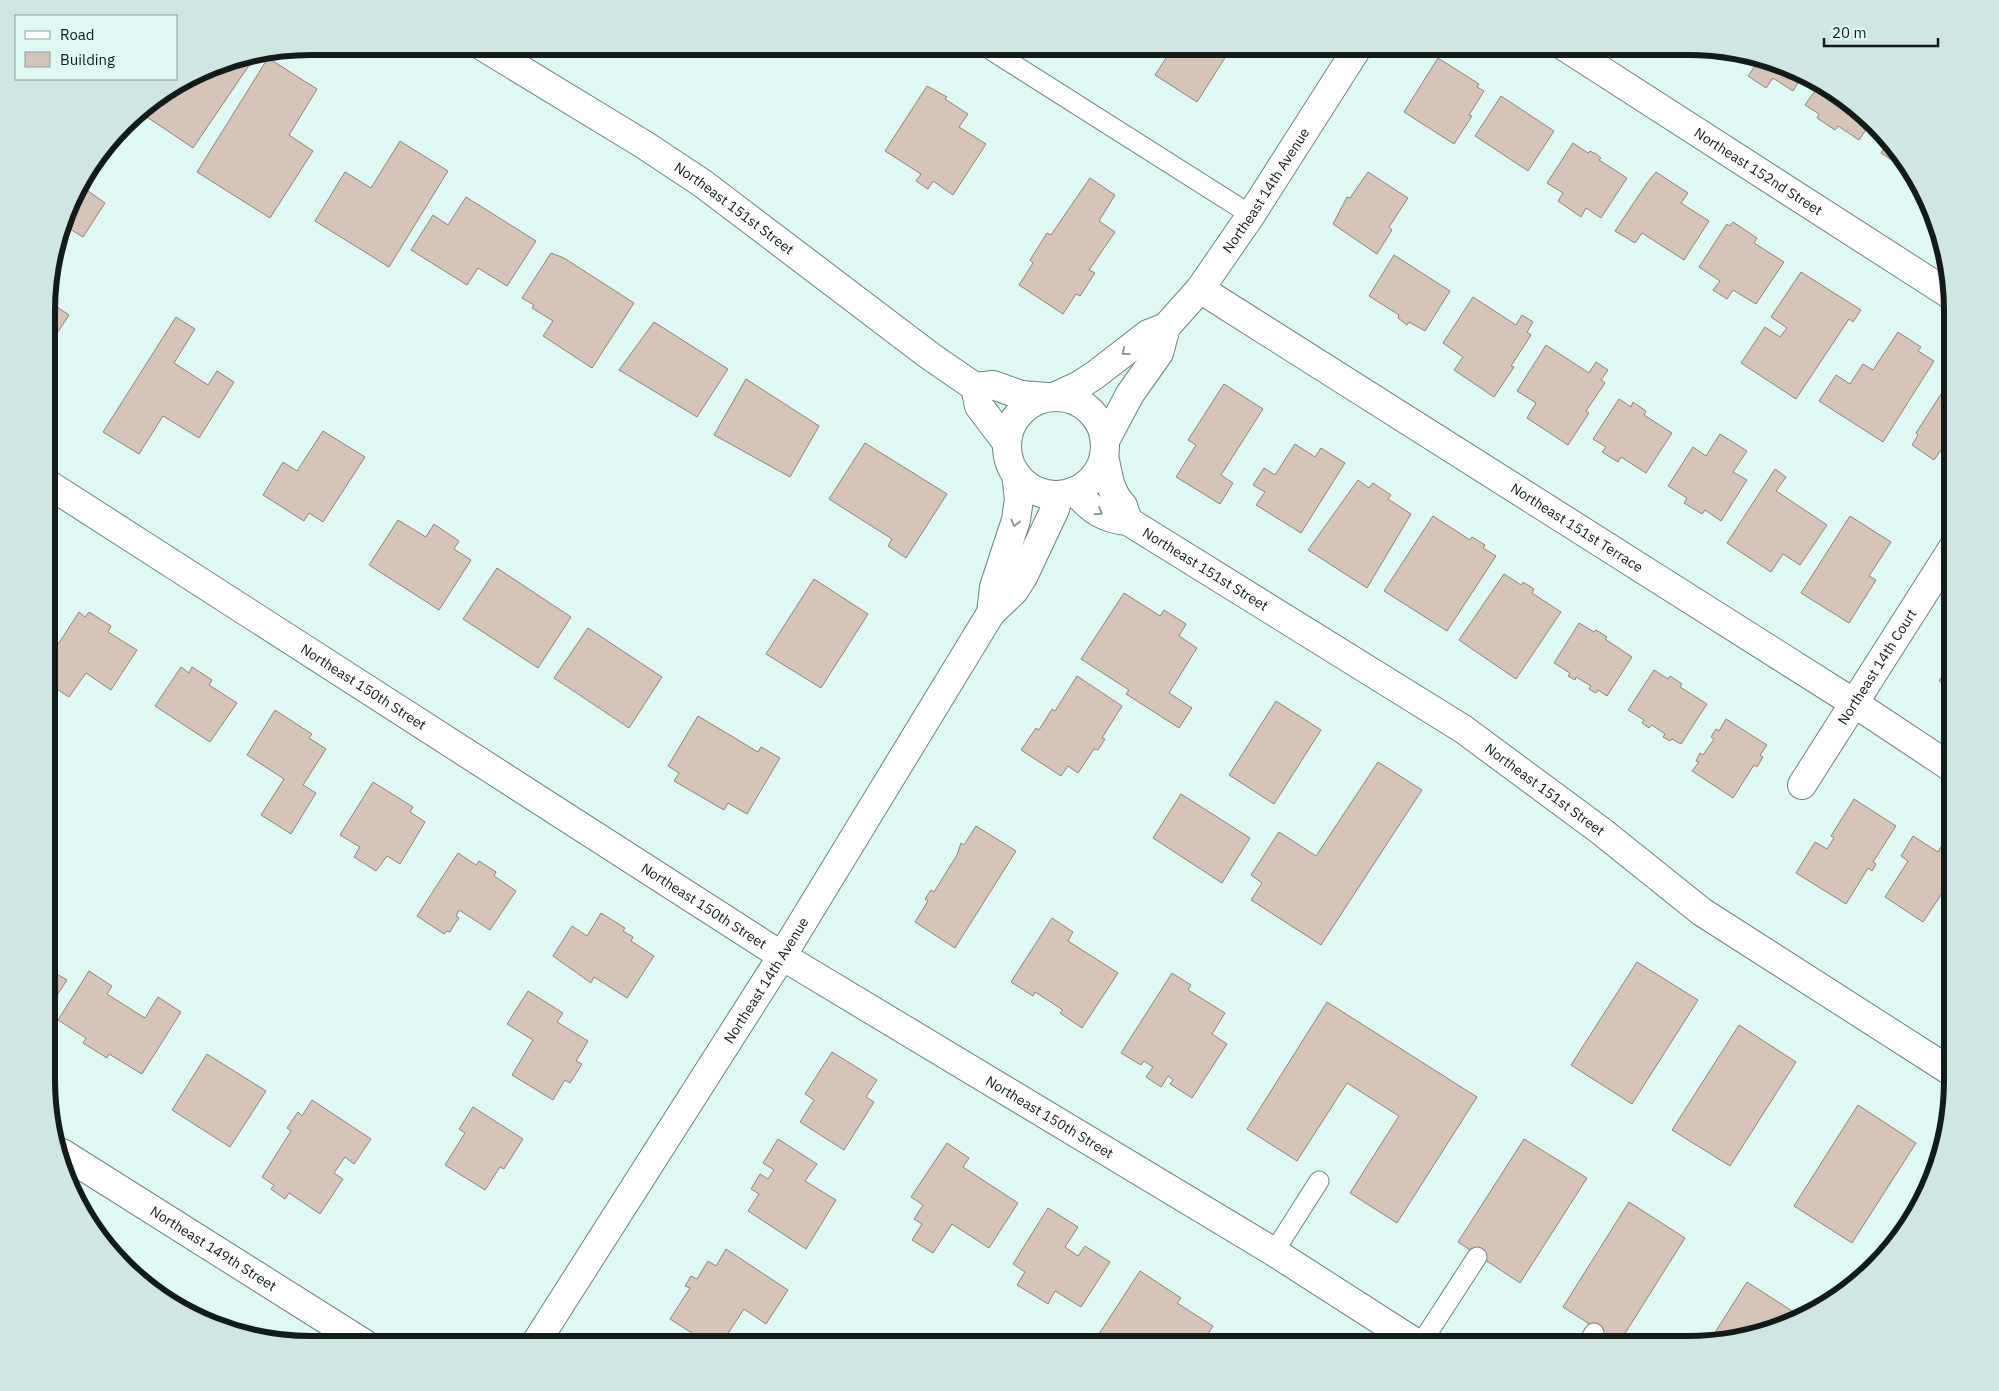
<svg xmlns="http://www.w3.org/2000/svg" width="1999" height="1391" viewBox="0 0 1999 1391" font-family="'IBM Plex Sans',sans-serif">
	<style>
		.building { fill: #d5c4b7; stroke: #938377 }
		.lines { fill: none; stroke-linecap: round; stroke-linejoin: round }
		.service-casing { stroke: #6d837f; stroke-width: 21 }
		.minor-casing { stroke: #6d837f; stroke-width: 30 }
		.tertiary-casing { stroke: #6d837f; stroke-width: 30 }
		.service { stroke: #fff; stroke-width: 19 }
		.minor { stroke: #fff; stroke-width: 28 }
		.tertiary { stroke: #fff; stroke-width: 28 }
		.oneway { stroke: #949898 }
		.labels { text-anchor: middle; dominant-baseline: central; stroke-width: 4.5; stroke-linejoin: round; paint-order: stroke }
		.street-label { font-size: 14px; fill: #121b1a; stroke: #dff8f3 }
		.rim { fill: none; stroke: #121b1a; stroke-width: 6 }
	</style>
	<rect width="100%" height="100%" fill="#dff8f3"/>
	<g class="building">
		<path d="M1173 47H1240L1234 56 1228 53 1197 102 1155 75Z"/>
		<path d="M1698 47H1705L1709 48 1706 52Z"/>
		<path d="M1751 56 1773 60 1802 76 1793 91 1773 78 1766 88 1748 76 1755 66 1748 61Z"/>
		<path d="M254 58 193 148 138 111 210 66Z"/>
		<path d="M268 58 317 89 289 135 313 151 270 218 197 172Z"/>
		<path d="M1438 58 1479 84 1477 87 1484 91 1469 115 1472 116 1454 144 1404 112Z"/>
		<path d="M1819 85 1849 101 1871 122 1859 140 1838 126 1835 130 1817 118 1819 114 1805 105Z"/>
		<path d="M927 86 947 97 945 99 968 114 959 127 986 144 953 195 933 181 928 189 916 181 921 174 885 151Z"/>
		<path d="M1501 96 1554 131 1528 171 1475 136Z"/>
		<path d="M1889 140 1914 177 1906 173 1908 171 1881 153Z"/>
		<path d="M400 141 448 171 389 267 315 221 345 172 371 188Z"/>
		<path d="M1573 143 1588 153 1590 151 1596 154 1601 158 1599 160 1627 178 1601 218 1586 208 1581 217 1558 201 1563 193 1547 183Z"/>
		<path d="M1368 172 1408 198 1389 227 1392 230 1377 254 1333 224 1347 197 1350 198Z"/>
		<path d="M1656 172 1688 193 1681 203 1709 221 1684 260 1642 233 1635 243 1615 231 1647 183Z"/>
		<path d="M1090 178 1115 195 1099 221 1115 232 1089 270 1095 273 1080 296 1076 294 1063 314 1019 285 1033 263 1030 260 1047 233 1051 235Z"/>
		<path d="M88 191 105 203 83 237 65 226Z"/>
		<path d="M466 197 536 241 507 286 478 268 467 285 411 250 433 215 448 225Z"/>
		<path d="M1733 222 1757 238 1754 243 1784 262 1756 304 1733 290 1727 299 1713 290 1720 281 1699 267 1727 224 1730 226Z"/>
		<path d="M551 253 564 258 634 303 592 368 543 336 553 321 532 308 534 305 522 298Z"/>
		<path d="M1394 255 1450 291 1425 331 1409 322 1407 325 1398 318 1399 315 1369 296Z"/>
		<path d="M1801 272 1861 310 1853 322 1849 319 1796 399 1741 363 1765 327 1780 337 1787 328 1771 317Z"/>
		<path d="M1473 297 1516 325 1522 315 1533 322 1527 332 1531 335 1511 366 1514 367 1494 397 1454 370 1463 357 1443 343Z"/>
		<path d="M48 301 69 315 48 347Z"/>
		<path d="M176 317 195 329 174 363 208 385 217 371 234 382 199 438 163 416 139 454 103 432Z"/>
		<path d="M654 322 728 369 697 417 619 370Z"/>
		<path d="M1898 332 1921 347 1918 351 1934 361 1883 442 1819 401 1836 375 1850 384 1863 364 1873 370Z"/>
		<path d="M1546 345 1589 373 1596 362 1608 370 1601 380 1605 383 1586 411 1589 413 1568 445 1527 418 1536 403 1517 391Z"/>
		<path d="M1952 377V457L1941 450 1934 460 1912 445 1918 435 1916 433Z"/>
		<path d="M746 379 819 426 790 477 714 435Z"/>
		<path d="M1224 384 1263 409 1221 475 1233 483 1220 504 1176 477 1196 445 1188 440Z"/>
		<path d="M1619 399 1631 407 1633 402 1646 411 1644 415 1672 433 1646 473 1621 457 1618 462 1602 452 1606 447 1593 439Z"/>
		<path d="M323 431 365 457 323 522 309 513 304 521 263 495 283 462 297 471Z"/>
		<path d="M1720 434 1747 451 1733 472 1747 480 1721 521 1705 510 1702 514 1684 503 1687 498 1668 486 1693 447 1706 456Z"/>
		<path d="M865 443 947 494 906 558 888 546 892 539 829 499Z"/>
		<path d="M1295 444 1315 457 1321 448 1345 463 1301 533 1256 505 1265 492 1253 485 1264 468 1275 475Z"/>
		<path d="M1775 469 1786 477 1776 491 1827 525 1800 565 1783 554 1771 572 1727 543Z"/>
		<path d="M1358 480 1369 488 1373 483 1391 495 1388 499 1411 514 1367 588 1308 550Z"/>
		<path d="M1433 516 1470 540 1472 537 1485 545 1483 548 1496 556 1447 631 1384 591Z"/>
		<path d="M1850 516 1891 542 1869 576 1876 580 1849 623 1801 593Z"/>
		<path d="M398 520 426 537 434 524 459 541 454 549 471 560 439 610 369 565Z"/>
		<path d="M497 568 571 617 538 668 463 619Z"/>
		<path d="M1504 574 1521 585 1523 582 1534 589 1532 593 1561 612 1516 679 1459 640Z"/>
		<path d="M814 579 868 614 821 688 766 654Z"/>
		<path d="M1124 593 1160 616 1164 610 1186 624 1179 636 1197 648 1169 693 1192 708 1179 728 1126 694 1129 690 1081 659Z"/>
		<path d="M79 612 85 617 89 612 111 626 108 632 137 650 111 690 86 673 69 697 48 683V641L57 646Z"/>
		<path d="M1579 623 1594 632 1596 630 1601 633 1607 637 1605 639 1632 657 1607 696 1598 690 1596 693 1592 691 1589 689 1591 686 1576 677 1575 680 1568 676 1570 673 1554 663Z"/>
		<path d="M588 628 662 677 629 728 554 678Z"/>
		<path d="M1952 647V689L1939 681 1951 662 1945 658Z"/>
		<path d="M181 667 189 673 192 667 212 680 209 685 237 703 210 742 155 706Z"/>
		<path d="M1654 670 1668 679 1670 676 1682 684 1680 687 1707 704 1681 744 1672 739 1670 741 1663 737 1665 734 1652 725 1649 728 1642 723 1644 720 1628 710Z"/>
		<path d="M1077 676 1122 706 1102 738 1105 739 1098 750 1094 749 1078 773 1068 766 1061 776 1021 750 1036 728 1039 730 1052 709 1055 711Z"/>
		<path d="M1276 701 1321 730 1274 804 1229 775Z"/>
		<path d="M275 710 312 734 309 738 326 749 303 785 316 793 291 834 261 815 284 779 247 755Z"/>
		<path d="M698 716 758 752 761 747 780 758 747 814 728 803 724 810 674 781 679 773 668 766Z"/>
		<path d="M1726 719 1767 745 1760 755 1763 757 1757 767 1754 765 1733 798 1692 771 1699 762 1696 761 1700 753 1703 755 1714 739 1711 737 1716 729 1719 731Z"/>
		<path d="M1378 762 1422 790 1321 945 1251 900 1262 883 1251 875 1279 832 1316 856Z"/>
		<path d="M373 782 413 807 410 812 425 822 400 864 387 856 376 871 354 857 360 847 340 835Z"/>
		<path d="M1181 794 1250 838 1222 883 1153 838Z"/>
		<path d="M1854 799 1896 826 1873 862 1876 864 1874 868 1872 871 1868 868 1846 904 1796 873 1815 842 1827 849 1834 838 1831 836Z"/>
		<path d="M976 826 1016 851 955 948 915 922 928 901 925 899 931 890 934 892 957 855 961 843 964 845Z"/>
		<path d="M1913 836 1938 852 1942 845 1952 851V893L1945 889 1923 922 1885 897 1908 861 1901 856Z"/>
		<path d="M458 853 476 865 479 861 496 872 494 876 516 891 490 930 459 910 456 916 459 918 454 925 450 932 447 931 444 934 417 916Z"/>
		<path d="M601 913 625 928 623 931 633 937 631 941 654 956 627 998 594 977 591 983 553 956 572 926 587 936Z"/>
		<path d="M1052 918 1073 932 1068 941 1118 973 1082 1028 1060 1013 1063 1010 1035 992 1033 996 1011 982Z"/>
		<path d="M1637 962 1698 1000 1632 1104 1571 1065Z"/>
		<path d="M48 969 67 980 48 1009Z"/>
		<path d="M89 971 112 986 107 994 145 1018 158 997 181 1012 142 1074 109 1054 107 1058 83 1043 86 1038 58 1020Z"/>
		<path d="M1172 973 1191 985 1188 990 1225 1013 1212 1034 1227 1044 1192 1098 1170 1084 1173 1080 1168 1076 1161 1087 1146 1077 1153 1067 1144 1061 1141 1065 1121 1053Z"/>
		<path d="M528 991 563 1013 557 1022 588 1041 576 1061 582 1064 570 1083 565 1080 553 1100 512 1075 533 1040 507 1024Z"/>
		<path d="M1327 1002 1477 1097 1397 1223 1350 1193 1399 1116 1347 1083 1297 1161 1247 1129Z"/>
		<path d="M1739 1025 1796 1062 1730 1166 1672 1130Z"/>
		<path d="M832 1052 877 1080 866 1097 874 1102 844 1150 800 1122 814 1100 805 1094Z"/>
		<path d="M207 1054 266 1091 230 1147 172 1110Z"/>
		<path d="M312 1100 371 1139 354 1164 345 1157 334 1173 343 1179 320 1214 289 1193 285 1199 271 1189 274 1185 262 1177 291 1131 287 1128 298 1112 302 1116Z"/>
		<path d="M1858 1105 1916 1143 1852 1243 1794 1206Z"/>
		<path d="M473 1107 523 1139 504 1169 500 1167 485 1190 445 1165 465 1133 459 1129Z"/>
		<path d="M778 1139 817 1164 805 1181 836 1200 806 1249 748 1211 759 1194 751 1189 760 1174 768 1179 774 1170 763 1163Z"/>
		<path d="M1524 1139 1587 1178 1520 1283 1458 1242Z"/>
		<path d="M947 1143 969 1158 963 1167 1018 1203 989 1248 952 1224 933 1253 912 1240 922 1224 914 1219 923 1205 911 1197Z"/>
		<path d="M1629 1202 1685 1238 1619 1343 1563 1307Z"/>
		<path d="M1048 1208 1078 1227 1065 1247 1078 1256 1085 1246 1110 1262 1081 1307 1055 1291 1048 1304 1017 1285 1025 1272 1013 1264Z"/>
		<path d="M726 1249 788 1290 766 1324 744 1309 721 1344H709L670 1319 690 1288 685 1286 691 1276 697 1279 708 1261 716 1266Z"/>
		<path d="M1140 1271 1181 1298 1177 1303 1213 1326 1201 1345H1108L1097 1337Z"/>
		<path d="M1747 1282 1803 1318 1756 1336 1709 1342Z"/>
	</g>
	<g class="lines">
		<g class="service-casing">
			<g id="service">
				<path d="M986 47 1251 215"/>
				<path d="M1274 1252 1319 1181"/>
				<path d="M1420 1345 1477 1257"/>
				<path d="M1587 1345 1594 1333"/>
			</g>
		</g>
		<g class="minor-casing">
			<g id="minor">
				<path id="s1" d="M482 46 643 144 702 183 930 356 975 387 993 385 1021 395 1047 397"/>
				<path id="s2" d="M1565 47 1952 296"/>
				<path id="s3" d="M1200 289 1854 703 1952 768"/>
				<path d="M975 387 979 406 1007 443"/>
				<path d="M1104 456 1110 484 1116 497 1123 506 1128 521"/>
				<path id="s4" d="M48 484 782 956 1274 1252 1419 1345"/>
				<path id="s5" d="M1075 491C1091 510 1104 519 1128 521L1463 729 1601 831 1702 912 1952 1072"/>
				<path id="s6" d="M1802 785 1952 549"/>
			</g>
		</g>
		<g class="tertiary-casing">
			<g id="tertiary">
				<path d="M1054 397 1078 386 1095 375 1148 334 1166 327"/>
				<circle cx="1056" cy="446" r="49"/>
				<path id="s7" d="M1105 441 1130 394 1159 353 1166 327 1200 289 1251 215 1358 47"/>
				<path d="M991 613 994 587 1016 520 1019 499 1016 474"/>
				<path id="s8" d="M62 1153 365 1344"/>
				<path id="s9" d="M535 1344 782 956 991 613 1014 591 1023 577 1055 509 1059 495"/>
			</g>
		</g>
		<use href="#service" class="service"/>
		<use href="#minor" class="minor"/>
		<use href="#tertiary" class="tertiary"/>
	</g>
	<defs><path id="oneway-chevron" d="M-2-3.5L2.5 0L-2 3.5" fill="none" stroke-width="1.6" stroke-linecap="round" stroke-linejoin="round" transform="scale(1.25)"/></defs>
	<g class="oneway">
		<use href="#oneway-chevron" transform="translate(1125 352) rotate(142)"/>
		<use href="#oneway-chevron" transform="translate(1099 512) rotate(33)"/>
		<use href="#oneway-chevron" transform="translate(1015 523) rotate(104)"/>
	</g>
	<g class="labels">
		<g class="street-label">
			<text stroke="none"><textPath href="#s2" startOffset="230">Northeast 152nd Street</textPath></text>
			<text stroke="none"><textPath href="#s7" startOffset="300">Northeast 14th Avenue</textPath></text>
			<text stroke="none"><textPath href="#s1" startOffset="300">Northeast 151st Street</textPath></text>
			<text stroke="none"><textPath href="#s3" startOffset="446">Northeast 151st Terrace</textPath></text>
			<text stroke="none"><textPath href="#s5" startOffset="154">Northeast 151st Street</textPath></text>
			<text stroke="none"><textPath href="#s6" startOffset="140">Northeast 14th Court</textPath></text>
			<text stroke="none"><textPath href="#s4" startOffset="375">Northeast 150th Street</textPath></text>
			<text stroke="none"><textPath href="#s5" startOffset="559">Northeast 151st Street</textPath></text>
			<text stroke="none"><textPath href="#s4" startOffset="780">Northeast 150th Street</textPath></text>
			<text stroke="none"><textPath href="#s9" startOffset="431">Northeast 14th Avenue</textPath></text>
			<text stroke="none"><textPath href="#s4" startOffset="1185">Northeast 150th Street</textPath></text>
			<text stroke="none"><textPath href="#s8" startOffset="179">Northeast 149th Street</textPath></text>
		</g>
	</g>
	<path d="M0 0H1999V1391H0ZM311 55H1688A256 256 0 0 1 1944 311V1080A256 256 0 0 1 1688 1336H311A256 256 0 0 1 55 1080V311A256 256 0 0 1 311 55Z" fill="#cfe6e2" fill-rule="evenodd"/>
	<path class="rim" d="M311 55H1688A256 256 0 0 1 1944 311V1080A256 256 0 0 1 1688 1336H311A256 256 0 0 1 55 1080V311A256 256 0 0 1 311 55Z"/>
	<rect x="15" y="15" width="162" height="65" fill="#dff8f3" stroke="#8da09c"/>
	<rect x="25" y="31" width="25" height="8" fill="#ffffff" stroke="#8da09c"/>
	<text x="60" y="40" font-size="15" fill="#121b1a">Road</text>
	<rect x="25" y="52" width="25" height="15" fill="#d5c4b7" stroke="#8da09c"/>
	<text x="60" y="65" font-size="15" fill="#121b1a">Building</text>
	<path d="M1824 38v8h114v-8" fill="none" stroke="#121b1a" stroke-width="2.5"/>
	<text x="1832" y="38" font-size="15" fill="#121b1a" stroke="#dff8f3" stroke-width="4" paint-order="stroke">20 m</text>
</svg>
